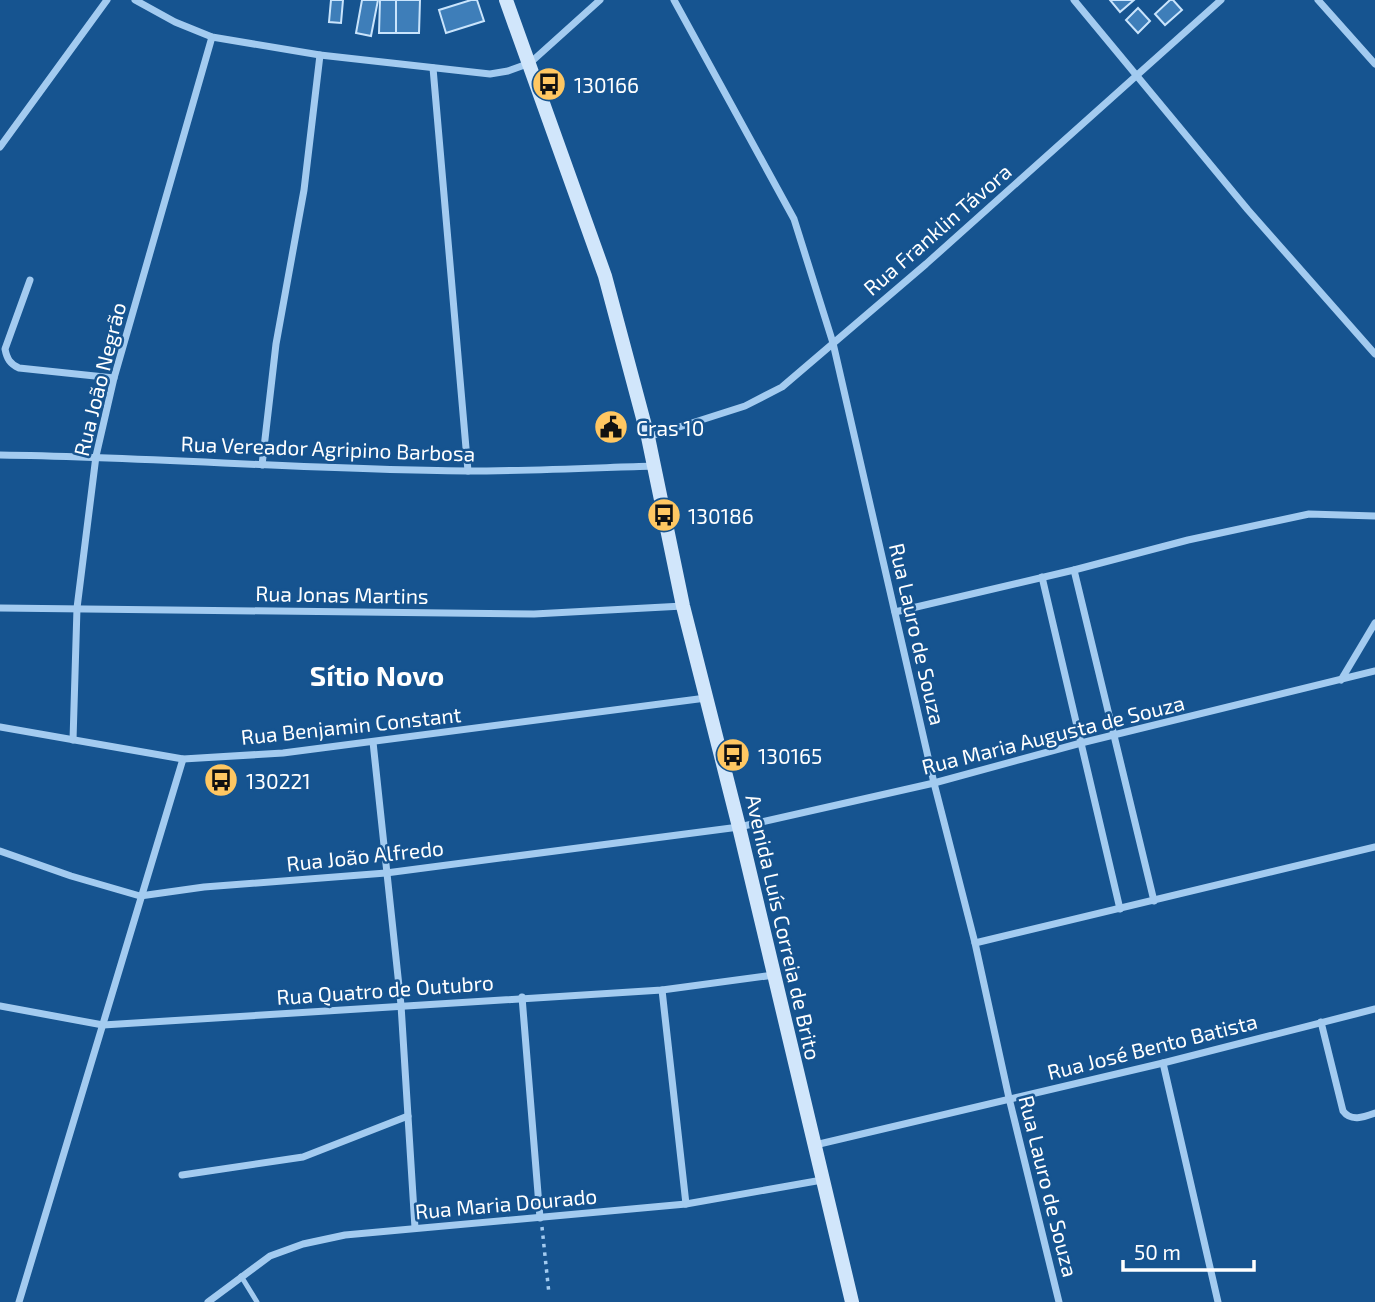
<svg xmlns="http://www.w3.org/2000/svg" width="1375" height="1302" viewBox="0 0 1375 1302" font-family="'Exo 2',sans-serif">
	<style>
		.building { fill: #3e7eb9; stroke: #c9e4fc; stroke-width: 2 }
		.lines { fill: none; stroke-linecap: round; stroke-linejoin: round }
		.path { stroke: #a3cbf0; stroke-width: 3.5; stroke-dasharray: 3.5 5; stroke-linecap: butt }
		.service { stroke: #a3cbf0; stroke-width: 5 }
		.minor { stroke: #a3cbf0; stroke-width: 7 }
		.secondary { stroke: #d1e6fb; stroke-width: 14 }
		.labels { text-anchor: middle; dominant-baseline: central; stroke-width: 5; stroke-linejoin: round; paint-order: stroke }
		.poi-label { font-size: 21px; fill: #fff; stroke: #165490; text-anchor: start }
		.street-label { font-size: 21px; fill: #fff; stroke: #165490 }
		.district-label { font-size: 28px; font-weight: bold; fill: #fff; stroke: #165490 }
	</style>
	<rect width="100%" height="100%" fill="#165490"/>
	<g class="building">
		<path d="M331 0H343L341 23 329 22Z"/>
		<path d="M362 0H378L371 36 356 33Z"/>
		<path d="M380 0H396V33H379Z"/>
		<path d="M396 0H420L419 33H396Z"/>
		<path d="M471 0H477L484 21 446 33 439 10Z"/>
		<path d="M1110 0H1134L1120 12Z"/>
		<path d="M1170 0H1173L1182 10 1165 25 1155 14Z"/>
		<path d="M1138 8 1150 21 1138 33 1126 20Z"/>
	</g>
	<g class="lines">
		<path class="path" d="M542 1227 549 1294"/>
		<path class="service" d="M241 1276 257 1302"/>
		<g class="minor">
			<path d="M135 0 175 22 212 37 320 55 490 74 508 71 530 63 600 0"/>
			<path d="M674 0 794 219 833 343 934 783 975 943 1009 1098 1059 1302"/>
			<path d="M1074 0 1248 210 1375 354"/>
			<path d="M1318 0 1375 64"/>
			<path d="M433 68 468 471"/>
			<path d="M0 147 107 0"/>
			<path d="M30 280 5 349C7 359 10 364 19 368L114 378"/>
			<path d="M648 437 745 406 782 387 926 264 1221 0"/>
			<path d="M0 455C156 457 311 470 467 471 529 471 591 468 653 466"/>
			<path d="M262 465 276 344 304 190 320 55"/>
			<path d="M1074 570 1154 901"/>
			<path d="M1042 577 1120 909"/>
			<path d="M0 608 534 614 683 606"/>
			<path d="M895 612 1074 570 1188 540 1309 514 1375 516"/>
			<path d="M1341 680 1375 623"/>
			<path d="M0 727 183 759 283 753 706 698"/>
			<path d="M73 740 77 608 96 456 114 378 212 37"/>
			<path d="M373 742 401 1005 415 1228"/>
			<path d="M0 851 71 876 140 896 204 887 386 873 739 827 934 783 1081 743 1375 671"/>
			<path d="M975 943 1375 847"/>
			<path d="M662 990 686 1204"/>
			<path d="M522 997 540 1218"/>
			<path d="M0 1006 103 1025 662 990 774 975"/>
			<path d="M1321 1022 1343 1111C1351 1122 1364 1117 1375 1113"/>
			<path d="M1163 1063 1218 1302"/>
			<path d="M815 1145 1163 1063 1375 1009"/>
			<path d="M182 1175 303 1157 408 1116"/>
			<path d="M19 1302 183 759"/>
			<path d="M208 1302 270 1256 303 1244 345 1235 686 1204 822 1180"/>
		</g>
		<path class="secondary" d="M506 0 605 276 648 437 683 606 739 827 852 1302"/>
	</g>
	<defs>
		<g id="bus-disc" transform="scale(1.75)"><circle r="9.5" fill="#ffc762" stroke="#165490"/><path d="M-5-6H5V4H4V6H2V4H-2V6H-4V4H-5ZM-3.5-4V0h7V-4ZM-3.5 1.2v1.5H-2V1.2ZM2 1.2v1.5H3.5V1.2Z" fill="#111"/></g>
		<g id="civic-disc" transform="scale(1.75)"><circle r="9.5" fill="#ffc762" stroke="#165490"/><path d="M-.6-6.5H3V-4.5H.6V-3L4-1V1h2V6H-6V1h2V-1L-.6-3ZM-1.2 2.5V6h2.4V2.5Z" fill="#111"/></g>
	</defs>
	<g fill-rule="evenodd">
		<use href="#bus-disc" x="549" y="84"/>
		<use href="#civic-disc" x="611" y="427"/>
		<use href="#bus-disc" x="664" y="515"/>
		<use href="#bus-disc" x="733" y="755"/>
		<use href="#bus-disc" x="221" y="780"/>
	</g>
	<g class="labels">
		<g class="poi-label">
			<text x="574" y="84">130166</text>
			<text x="636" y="427">Cras 10</text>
			<text x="688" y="515">130186</text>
			<text x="758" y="755">130165</text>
			<text x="246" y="780">130221</text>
		</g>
		<g class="street-label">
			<text transform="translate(937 229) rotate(-41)">Rua Franklin Távora</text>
			<text transform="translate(99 379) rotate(-76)">Rua João Negrão</text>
			<text transform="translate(328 448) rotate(2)">Rua Vereador Agripino Barbosa</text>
			<text transform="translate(342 594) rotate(1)">Rua Jonas Martins</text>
			<text transform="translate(918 634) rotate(77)">Rua Lauro de Souza</text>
			<text transform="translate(351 725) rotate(-6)">Rua Benjamin Constant</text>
			<text transform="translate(1053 734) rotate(-14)">Rua Maria Augusta de Souza</text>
			<text transform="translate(365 855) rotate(-6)">Rua João Alfredo</text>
			<text transform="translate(784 927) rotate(77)">Avenida Luís Correia de Brito</text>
			<text transform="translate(385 989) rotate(-4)">Rua Quatro de Outubro</text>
			<text transform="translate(1152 1046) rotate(-14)">Rua José Bento Batista</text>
			<text transform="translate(1049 1186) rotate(76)">Rua Lauro de Souza</text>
			<text transform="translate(506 1203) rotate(-5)">Rua Maria Dourado</text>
		</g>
		<g class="district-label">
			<text x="377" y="675">Sítio Novo</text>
		</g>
	</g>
	<path d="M1123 1260v10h131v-10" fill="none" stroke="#ffffff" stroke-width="3.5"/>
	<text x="1134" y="1260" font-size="21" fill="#ffffff" stroke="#165490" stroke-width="5" paint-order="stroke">50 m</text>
</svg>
